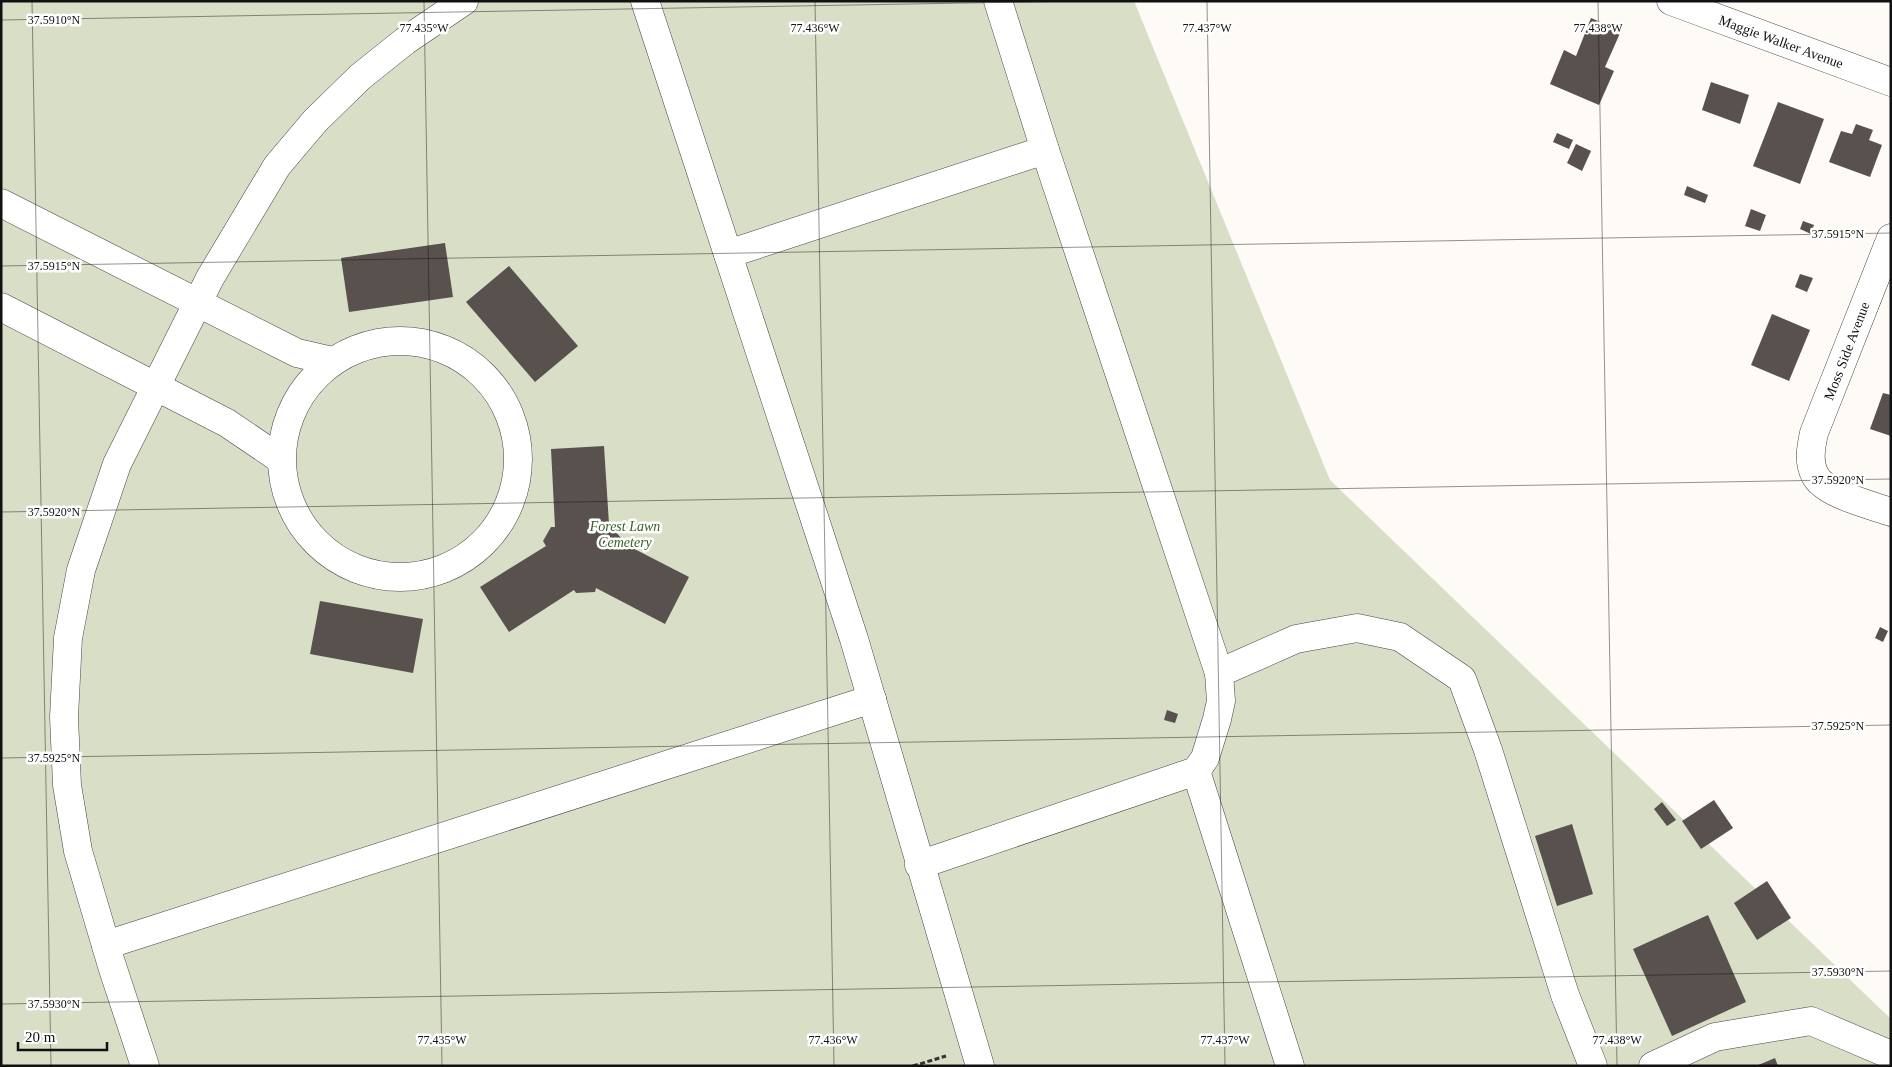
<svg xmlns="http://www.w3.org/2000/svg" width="1892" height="1067" viewBox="0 0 1892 1067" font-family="'Times New Roman',serif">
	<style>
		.cemetery { fill: #d9dfc7 }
		.building { fill: #58514e }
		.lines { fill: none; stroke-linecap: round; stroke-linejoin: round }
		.minor-casing { stroke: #444; stroke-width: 29 }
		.path { stroke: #333; stroke-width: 3; stroke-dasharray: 5 2.5; stroke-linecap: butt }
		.minor { stroke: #fff; stroke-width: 28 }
		.ticks { fill: none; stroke: #111; stroke-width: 1; stroke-opacity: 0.45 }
		.labels { text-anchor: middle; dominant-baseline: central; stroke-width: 5; stroke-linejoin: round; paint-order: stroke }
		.street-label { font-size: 14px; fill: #111; stroke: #fff }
		.park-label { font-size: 14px; font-style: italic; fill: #386227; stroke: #fff }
		.ticks-label { font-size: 12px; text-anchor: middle; fill: #111; stroke: #fff; stroke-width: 5; stroke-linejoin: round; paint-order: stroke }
	</style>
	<rect width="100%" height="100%" fill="#fefbf6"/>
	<path class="cemetery" d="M1 1H1134L1330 480 1891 1019V1066H1Z"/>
	<g class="building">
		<path d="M1591 18 1621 31 1605 67 1614 71 1599 105 1550 84 1564 50 1576 56Z"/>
		<path d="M1711 82 1749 95 1740 124 1702 110Z"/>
		<path d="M1778 102 1824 119 1800 184 1753 166Z"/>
		<path d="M1856 124 1873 130 1869 140 1882 145 1870 177 1829 162 1841 131 1852 134Z"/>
		<path d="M1557 133 1573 140 1569 149 1553 142Z"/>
		<path d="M1576 144 1591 151 1582 171 1567 163Z"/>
		<path d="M1687 186 1708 195 1705 203 1684 195Z"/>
		<path d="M1751 209 1766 215 1760 231 1745 226Z"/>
		<path d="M1803 221 1814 225 1811 234 1800 229Z"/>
		<path d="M445 243 453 297 349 312 341 258Z"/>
		<path d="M509 266 578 346 535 382 466 302Z"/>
		<path d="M1800 274 1813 278 1807 292 1795 287Z"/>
		<path d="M1772 314 1810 330 1789 381 1751 365Z"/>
		<path d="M1883 393 1891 395V436L1870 429Z"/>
		<path d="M604 446 609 524 621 538 619 541 689 577 665 624 596 588 595 592 576 593 574 590 509 632 480 587 546 546 543 541 551 527H555L551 449Z"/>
		<path d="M320 601 423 619 413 673 310 654Z"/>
		<path d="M1880 627 1888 631 1883 642 1875 638Z"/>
		<path d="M1167 710 1178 714 1175 723 1164 720Z"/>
		<path d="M1714 800 1733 828 1701 849 1682 821Z"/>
		<path d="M1662 802 1676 820 1667 826 1654 809Z"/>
		<path d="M1572 824 1593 894 1557 906 1535 836Z"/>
		<path d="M1767 881 1791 918 1757 940 1734 903Z"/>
		<path d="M1708 915 1746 1002 1672 1036 1633 949Z"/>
		<path d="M1775 1058 1778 1066H1756Z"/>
	</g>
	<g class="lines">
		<g class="minor-casing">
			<g id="minor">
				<path d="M645 1 854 639 980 1066"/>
				<path d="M1671 1 1891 82"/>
				<path d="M1 203 297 353 332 361"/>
				<path d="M1891 238 1814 433C1811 447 1808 462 1815 475 1824 494 1871 505 1891 512"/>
				<path d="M728 254 1045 150"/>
				<path d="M1 307 227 423 280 459"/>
				<circle cx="400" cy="459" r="118"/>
				<path d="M1219 673 1296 639 1357 628 1400 637 1462 679 1488 750 1565 995 1593 1066"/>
				<path d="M1196 771 1290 1066"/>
				<path d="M919 865 1196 771 1205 758 1217 719 1221 701 1219 673 1045 150 998 1"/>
				<path d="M106 945 872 699"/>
				<path d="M145 1066 112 966 78 851 67 785 64 717 68 638 81 570 117 464 210 278 277 166 315 121 360 77 405 41 464 1"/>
				<path d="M1653 1066 1715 1037 1811 1021 1891 1055"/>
			</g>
		</g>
		<path class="path" d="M913 1066 946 1056"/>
		<use href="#minor" class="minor"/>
	</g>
	<path class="ticks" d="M32 1 51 1066M424 1 442 1066M815 1 834 1066M1207 1 1225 1066M1598 1 1617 1066M1 20 1080 1M1 266 1891 233M1 512 1891 479M1 758 1891 725M1 1004 1891 971"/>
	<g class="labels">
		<g class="street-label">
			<text transform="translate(1781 42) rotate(20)">Maggie Walker Avenue</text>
			<text transform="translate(1847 351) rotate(-69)">Moss Side Avenue</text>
		</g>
		<g class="park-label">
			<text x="625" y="526">Forest Lawn<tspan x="625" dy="16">Cemetery</tspan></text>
		</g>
	</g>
	<g class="ticks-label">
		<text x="54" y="24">37.5910°N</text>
		<text x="424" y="32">77.435°W</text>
		<text x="815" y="32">77.436°W</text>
		<text x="1207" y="32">77.437°W</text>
		<text x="1598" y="32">77.438°W</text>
		<text x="1838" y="238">37.5915°N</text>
		<text x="54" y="270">37.5915°N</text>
		<text x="1838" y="484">37.5920°N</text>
		<text x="54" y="516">37.5920°N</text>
		<text x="1838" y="730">37.5925°N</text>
		<text x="54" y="762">37.5925°N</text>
		<text x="1838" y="976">37.5930°N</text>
		<text x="54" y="1008">37.5930°N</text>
		<text x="442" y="1044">77.435°W</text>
		<text x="833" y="1044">77.436°W</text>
		<text x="1225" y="1044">77.437°W</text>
		<text x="1617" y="1044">77.438°W</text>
	</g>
	<rect width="1892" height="1067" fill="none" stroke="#111111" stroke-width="5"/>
	<path d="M18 1042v8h89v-8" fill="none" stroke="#111111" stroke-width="2.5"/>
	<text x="25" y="1042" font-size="15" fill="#111111" stroke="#ffffff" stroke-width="4" paint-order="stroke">20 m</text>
</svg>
